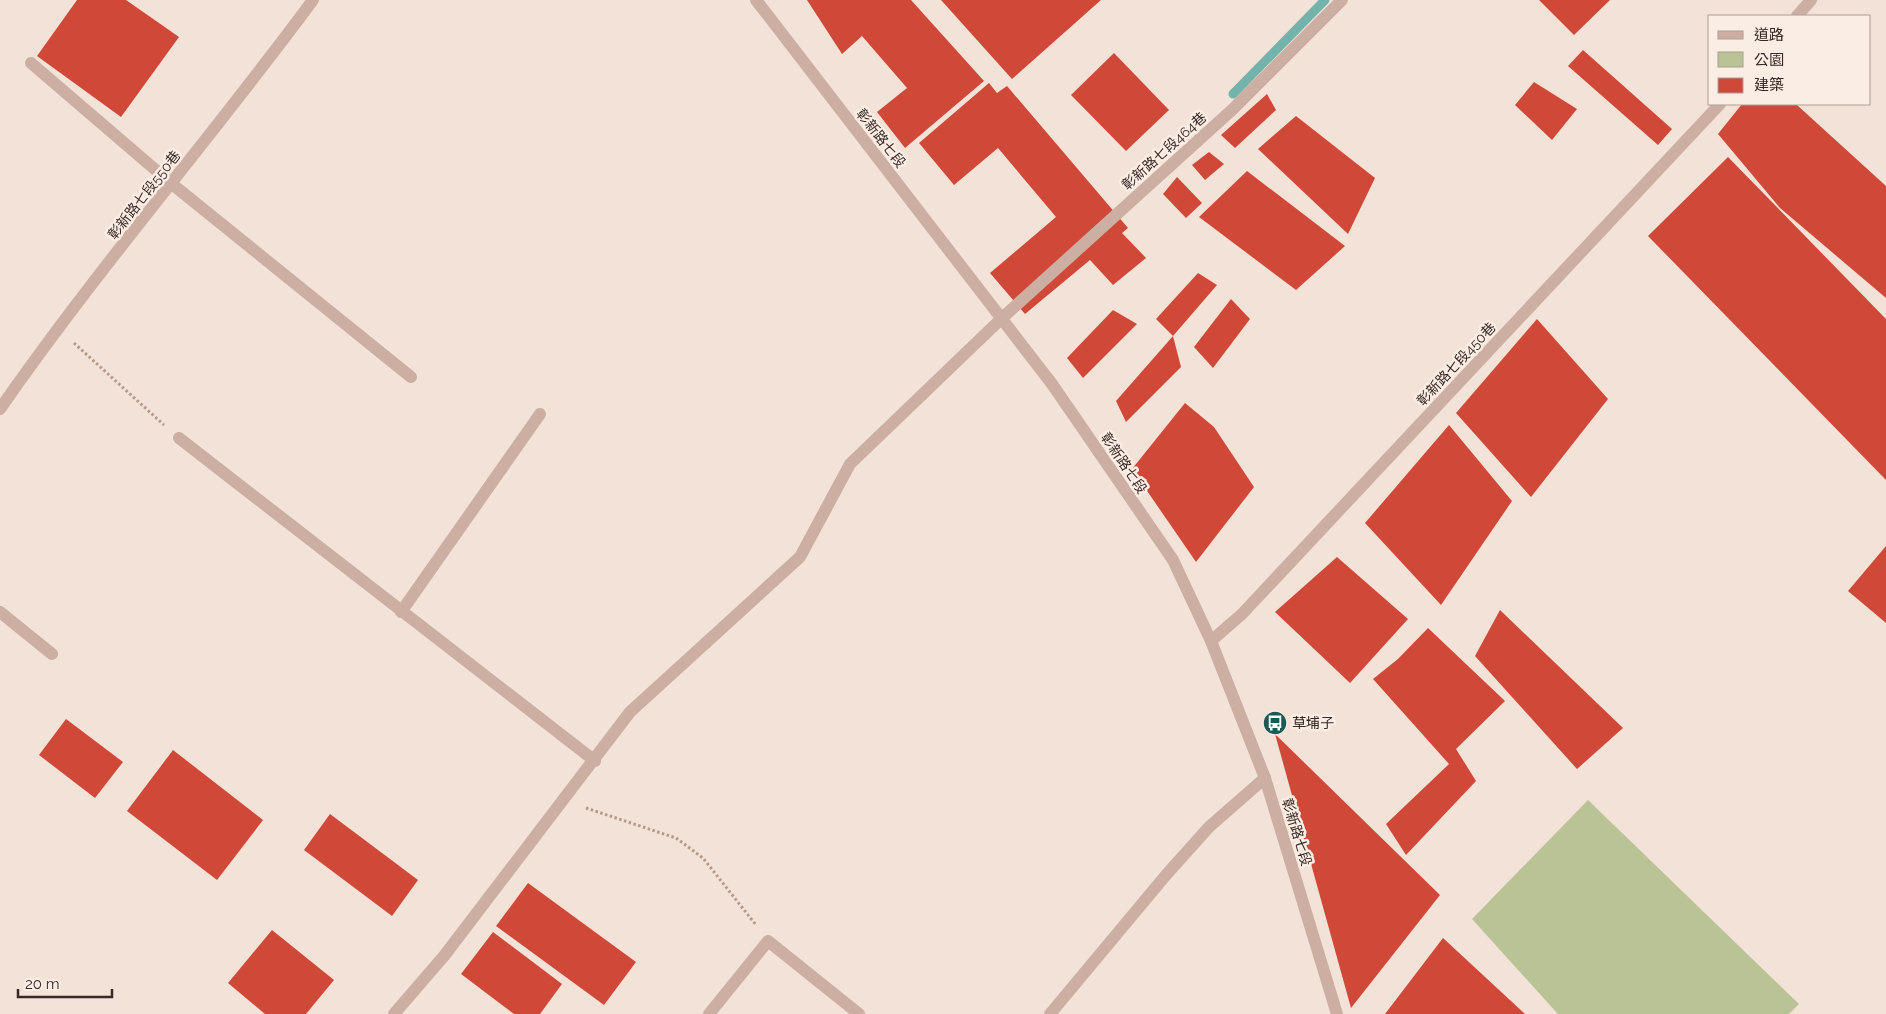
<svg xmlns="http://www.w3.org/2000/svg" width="1886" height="1014" viewBox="0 0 1886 1014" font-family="Raleway,'Noto Sans TC',sans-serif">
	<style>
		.green { fill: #bac396 }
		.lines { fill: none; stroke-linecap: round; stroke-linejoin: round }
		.stream { stroke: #74b2ac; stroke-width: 9 }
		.building { fill: #d04838 }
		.path { stroke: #b7998c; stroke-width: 3; stroke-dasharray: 2.5 2.5; stroke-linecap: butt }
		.minor { stroke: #ccafa2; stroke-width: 12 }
		.labels { text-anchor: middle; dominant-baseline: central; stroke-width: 5; stroke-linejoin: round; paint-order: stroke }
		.street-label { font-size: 14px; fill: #362825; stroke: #faede3 }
		.poi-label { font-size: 14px; fill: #362825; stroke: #faede3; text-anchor: start }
	</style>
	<rect width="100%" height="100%" fill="#f3e2d7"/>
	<path class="green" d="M1588 800 1799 1004 1789 1014H1558L1472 919Z"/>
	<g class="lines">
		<path class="stream" d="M1233 94 1325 0"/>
	</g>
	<g class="building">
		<path d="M77 0H126L179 37 121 117 37 56Z"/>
		<path d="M807 0H911L984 81 905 148 877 112 907 88 862 36 842 54Z"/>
		<path d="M941 0H1101L1012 79Z"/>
		<path d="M1539 0H1610L1574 35Z"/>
		<path d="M1583 50 1672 129 1658 145 1568 66Z"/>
		<path d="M1114 53 1169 110 1126 151 1071 95Z"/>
		<path d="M1534 82 1577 109 1552 140 1515 105Z"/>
		<path d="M989 83 997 93 1007 86 1128 228 1122 233 1146 258 1113 285 1090 260 1025 314 990 273 1056 217 998 148 954 185 919 143Z"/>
		<path d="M1267 94 1276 110 1235 148 1221 135Z"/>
		<path d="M1742 104 1797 105 1886 186V298L1780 208 1718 134Z"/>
		<path d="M1296 116 1375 178 1348 234 1258 149Z"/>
		<path d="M1209 152 1224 164 1205 180 1192 165Z"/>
		<path d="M1728 157 1886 319V480L1648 236Z"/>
		<path d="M1247 171 1345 246 1296 290 1199 217Z"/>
		<path d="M1177 177 1202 203 1186 218 1163 194Z"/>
		<path d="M1198 273 1217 285 1173 336 1156 319Z"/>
		<path d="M1231 299 1250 319 1213 368 1194 347Z"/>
		<path d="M1113 310 1137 324 1083 378 1067 358Z"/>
		<path d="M1537 319 1608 399 1531 497 1456 413Z"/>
		<path d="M1173 336 1181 367 1126 422 1116 401Z"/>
		<path d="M1185 403 1214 427 1254 487 1196 562 1132 469Z"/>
		<path d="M1449 425 1512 501 1441 605 1365 523Z"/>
		<path d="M1886 546V623L1848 591Z"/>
		<path d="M1337 557 1408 619 1350 683 1275 612Z"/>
		<path d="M1500 610 1623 728 1577 769 1475 656Z"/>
		<path d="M1428 628 1505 701 1456 749 1476 781 1406 855 1386 824 1449 764 1373 679 1398 659Z"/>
		<path d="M66 719 123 762 95 798 39 755Z"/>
		<path d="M1275 734 1440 895 1351 1008Z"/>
		<path d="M173 750 263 820 217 880 127 811Z"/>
		<path d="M330 814 418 880 392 916 304 850Z"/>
		<path d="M528 883 636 962 604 1005 496 926Z"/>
		<path d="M272 930 334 980 306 1014H265L228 983Z"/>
		<path d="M493 932 562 984 540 1014H514L461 974Z"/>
		<path d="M1443 938 1525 1014H1385Z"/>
	</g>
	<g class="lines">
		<g class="path">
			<path d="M74 343 164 425"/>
			<path d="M586 808 676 838 703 858 756 925"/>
		</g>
		<g class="minor">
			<path d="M756 0 1052 384 1173 560 1211 641 1265 778 1337 1014"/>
			<path d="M1797 16 1811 0"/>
			<path d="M31 63 172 184 411 377"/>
			<path d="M0 409C98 268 211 138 313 0"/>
			<path d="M179 438 595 761"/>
			<path d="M0 612 52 654"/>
			<path d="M401 612 540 414"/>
			<path d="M1211 641 1242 614 1720 104"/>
			<path d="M394 1014 444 956 630 712 800 557 850 464 1001 319 1233 109 1342 0"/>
			<path d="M709 1014 768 941 859 1014"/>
			<path d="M1050 1014 1166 875 1209 827 1265 778"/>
		</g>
	</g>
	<defs>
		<g id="bus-disc" transform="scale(1.25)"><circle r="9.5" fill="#185a55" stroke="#faede3"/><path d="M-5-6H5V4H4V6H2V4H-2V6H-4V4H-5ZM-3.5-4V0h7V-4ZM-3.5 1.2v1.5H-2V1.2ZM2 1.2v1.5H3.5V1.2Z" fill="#fff"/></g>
	</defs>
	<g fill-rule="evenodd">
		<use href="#bus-disc" x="1275" y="723"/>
	</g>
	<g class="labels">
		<g class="street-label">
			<text transform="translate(881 138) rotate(52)">彰新路七段</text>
			<text transform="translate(1164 151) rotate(-42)">彰新路七段464巷</text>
			<text transform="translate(144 195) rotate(-52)">彰新路七段550巷</text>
			<text transform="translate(1456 364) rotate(-47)">彰新路七段450巷</text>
			<text transform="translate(1124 463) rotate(56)">彰新路七段</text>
			<text transform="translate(1297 832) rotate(73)">彰新路七段</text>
		</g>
		<g class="poi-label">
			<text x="1292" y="723">草埔子</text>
		</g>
	</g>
	<rect x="1708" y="15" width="162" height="90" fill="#faede3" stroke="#ac9e97"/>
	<rect x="1718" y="31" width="25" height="8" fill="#ccafa2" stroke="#ac9e97"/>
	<text x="1754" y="40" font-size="15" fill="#362825">道路</text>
	<rect x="1718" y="52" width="25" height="15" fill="#bac396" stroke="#ac9e97"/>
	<text x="1754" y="65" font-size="15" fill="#362825">公園</text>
	<rect x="1718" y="78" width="25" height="15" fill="#d04838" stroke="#ac9e97"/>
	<text x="1754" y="90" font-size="15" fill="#362825">建築</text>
	<path d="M18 989v8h94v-8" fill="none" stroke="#362825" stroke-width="2.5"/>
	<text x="25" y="989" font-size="15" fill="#362825" stroke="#faede3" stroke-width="4" paint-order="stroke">20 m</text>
</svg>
